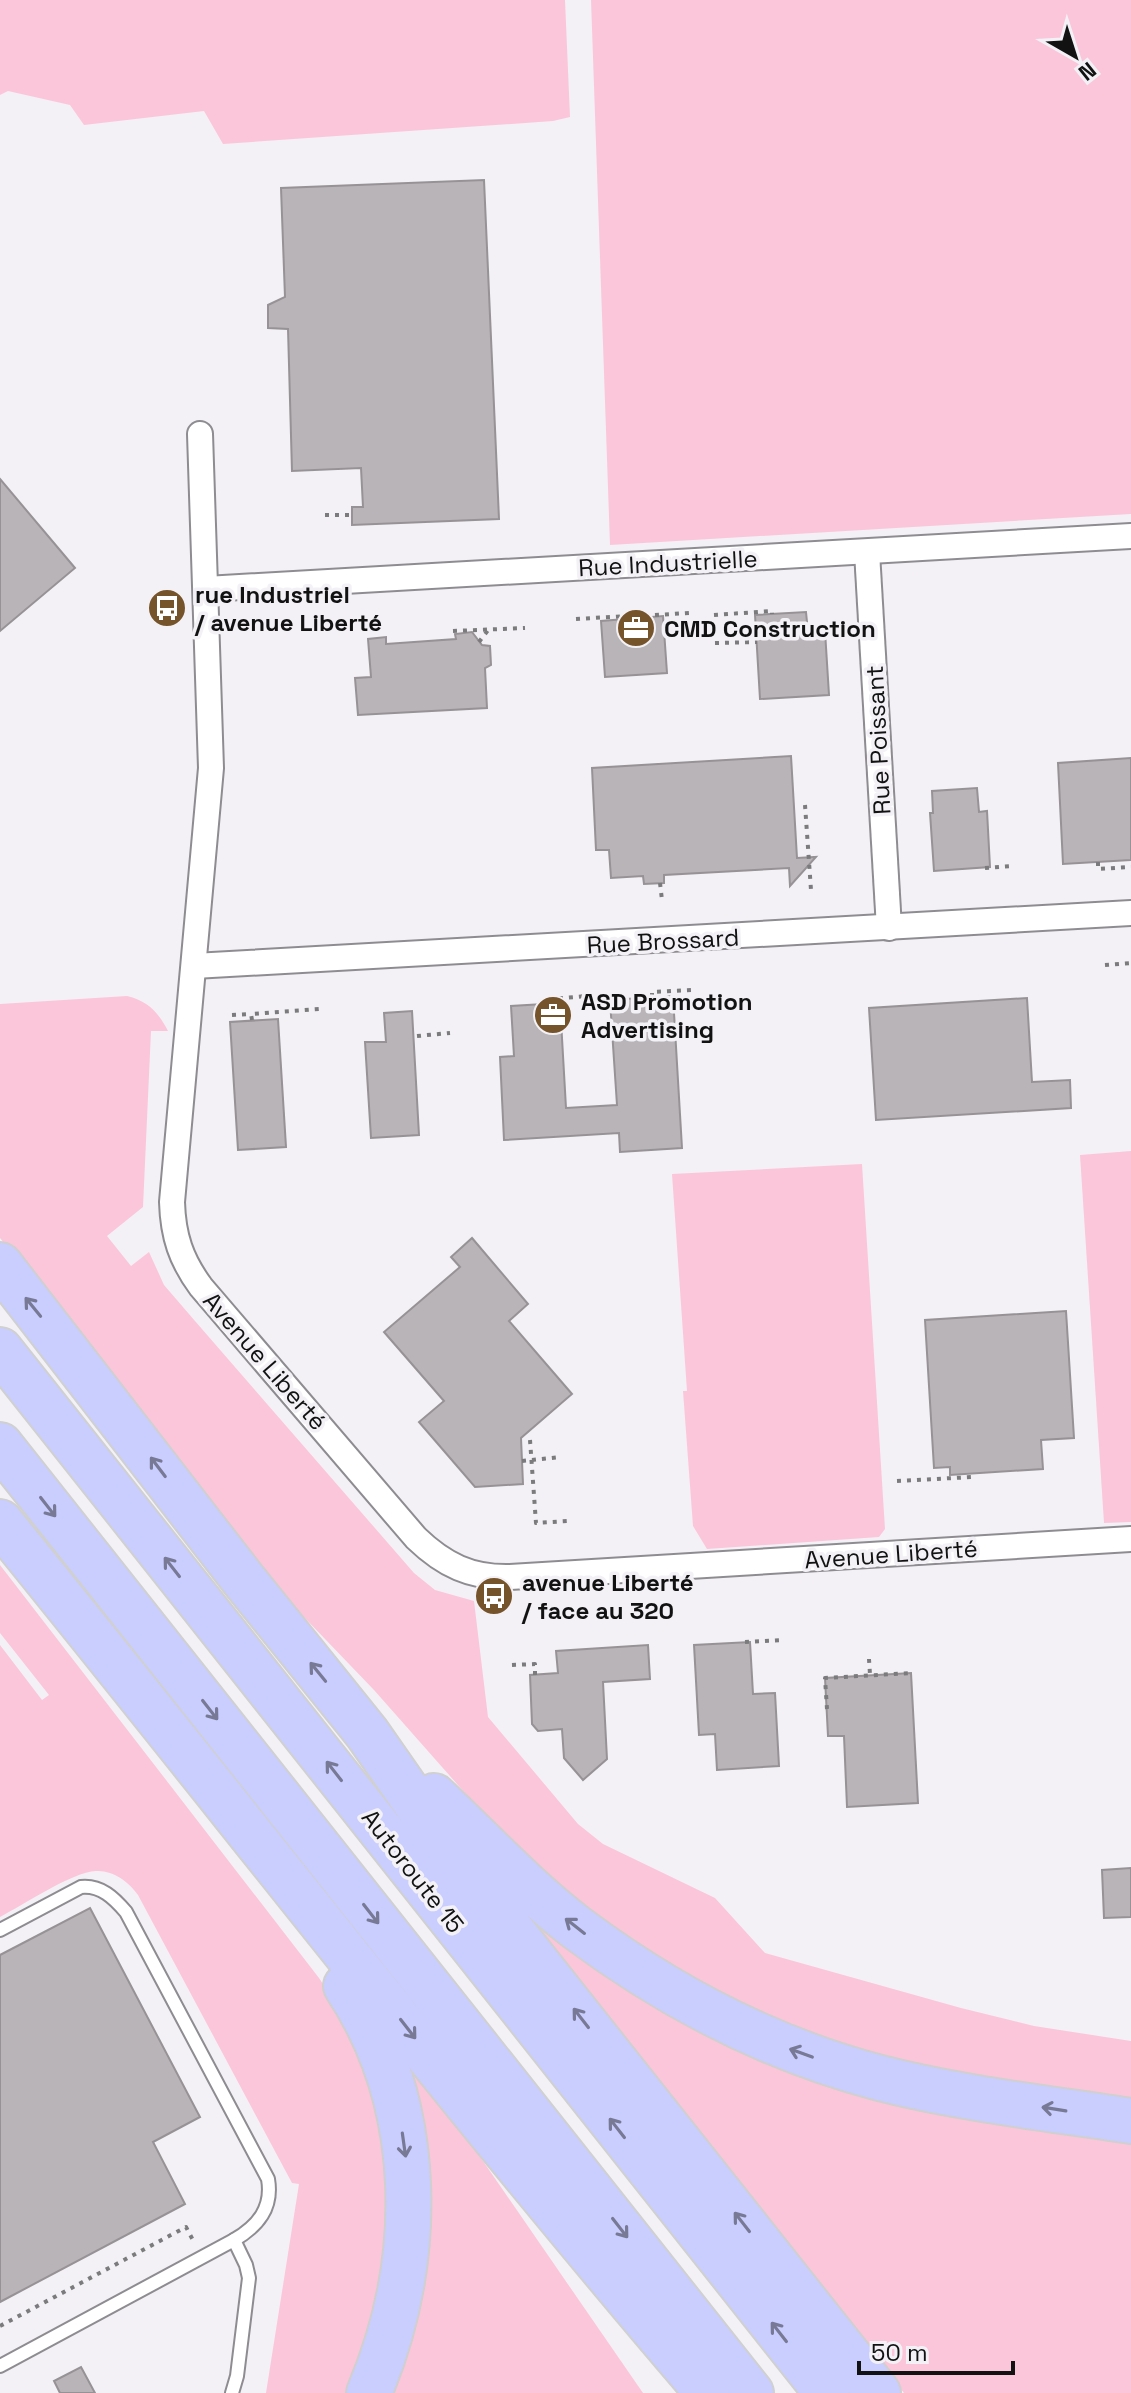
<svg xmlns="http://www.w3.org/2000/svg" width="1131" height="2393" viewBox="0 0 1131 2393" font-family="'Space Grotesk',sans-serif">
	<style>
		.green { fill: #fbc6da }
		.building { fill: #b8b4b8; stroke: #969295; stroke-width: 2 }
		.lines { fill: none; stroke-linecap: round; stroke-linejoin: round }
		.lane-casing { stroke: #8e8c91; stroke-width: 16 }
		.street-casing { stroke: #8e8c91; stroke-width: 28 }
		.highway-casing { stroke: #d0d0d0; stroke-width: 48 }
		.path { stroke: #7b7b7d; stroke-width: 4; stroke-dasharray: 4 6; stroke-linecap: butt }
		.lane { stroke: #fff; stroke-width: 12 }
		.street { stroke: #fff; stroke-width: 24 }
		.highway { stroke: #c9ceff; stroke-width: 44 }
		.oneway { stroke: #777995 }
		.labels { text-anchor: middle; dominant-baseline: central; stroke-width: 7; stroke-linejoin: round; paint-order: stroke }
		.street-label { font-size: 24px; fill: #121213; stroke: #f3f1f6 }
		.poi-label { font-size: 24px; font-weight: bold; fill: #121213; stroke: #f3f1f6; text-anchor: start }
	</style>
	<rect width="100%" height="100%" fill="#f3f1f6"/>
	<g class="green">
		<path d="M0 0H565L570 117 553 121 223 144 204 111 84 125 70 105 8 91 0 95Z"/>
		<path d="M591 0H1131V514L610 545Z"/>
		<path d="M127 996C148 1001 158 1012 168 1031H151L143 1207 107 1236 131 1266 149 1252 164 1285 195 1321 414 1573 435 1590 474 1601 488 1717 578 1824 603 1844 715 1898 765 1953 961 2008 1034 2026 1131 2041V2102L894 2063 815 2038 691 1983 533 1870 374 1690 254 1565 0 1238V1004Z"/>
		<path d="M1131 1151V1522L1104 1523 1080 1155Z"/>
		<path d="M862 1164 885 1529 879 1537 707 1549 693 1526 683 1391H687L672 1174Z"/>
		<path d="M0 1565 319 1978 347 2020 365 2065 387 2149V2281L349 2393H266L299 2184 292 2183 138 1895C129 1882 113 1870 96 1871 72 1872 23 1905 0 1917V1645L42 1700 49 1695 0 1633Z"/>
		<path d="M471 1846 657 1997 1131 2134V2393H904Z"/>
		<path d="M401 2051 476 2151 643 2393H380Z"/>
	</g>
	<g class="building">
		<path d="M484 180 499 519 352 525V507H363L361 468 292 471 288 329 268 328V305L285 297 281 188Z"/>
		<path d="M0 479 75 568 0 631Z"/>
		<path d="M806 612 808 632 825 631 829 695 760 699 755 615Z"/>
		<path d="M663 616 667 673 605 677 601 621Z"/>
		<path d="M472 632 482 645 490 646 491 665 485 668 487 708 358 715 355 678 371 677 368 639 386 637V644L456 639 455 634Z"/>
		<path d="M791 756 797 858 816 857 790 886 789 868 664 875V883L644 884 643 876 611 878 609 850H596L592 768Z"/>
		<path d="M1131 758V860L1063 864 1058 763Z"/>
		<path d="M977 788 979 812 987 811 990 867 934 871 930 813H933L932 791Z"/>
		<path d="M673 996 682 1148 620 1152 619 1133 504 1140 500 1057 514 1056 511 1006 560 1003 566 1108 617 1105 610 1000Z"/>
		<path d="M1027 998 1032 1082 1070 1080 1071 1108 876 1120 869 1008Z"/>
		<path d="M412 1011 419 1135 371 1138 365 1042H386L384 1013Z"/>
		<path d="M278 1019 286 1147 238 1150 230 1022Z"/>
		<path d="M472 1238 528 1304 509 1321 572 1394 521 1438 523 1484 475 1487 419 1422 444 1401 384 1332 460 1267 451 1257Z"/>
		<path d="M1066 1311 1074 1438 1041 1440 1043 1469 950 1475V1467L934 1468 925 1320Z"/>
		<path d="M750 1642 753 1694 775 1693 779 1766 717 1770 715 1734 699 1735 694 1645Z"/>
		<path d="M648 1645 650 1679 603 1682 607 1759 583 1780 564 1758 562 1729 538 1731 532 1724 530 1675 558 1673 556 1651Z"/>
		<path d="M911 1673 918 1803 847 1807 844 1736H828L825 1678Z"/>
		<path d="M1131 1868V1917L1104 1918 1102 1870Z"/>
		<path d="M90 1908 200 2117 153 2142 185 2204 0 2302V1955Z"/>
		<path d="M81 2367 95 2393H60L54 2381Z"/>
	</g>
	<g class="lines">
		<g class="lane-casing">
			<g id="lane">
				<path d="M0 1930 81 1887C101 1885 114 1898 126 1912L268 2179C273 2208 258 2226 234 2240"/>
				<path d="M0 2366 234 2240 246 2265 249 2278 237 2376 232 2393"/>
			</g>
		</g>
		<g class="street-casing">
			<g id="street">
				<path d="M200 434 211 768 172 1202C173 1236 181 1260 201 1287L416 1538C444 1565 471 1578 510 1577L1131 1539"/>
				<path d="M867 552 889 928"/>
				<path d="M206 589 1131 536"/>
				<path d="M194 966 1131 913"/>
			</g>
		</g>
		<g class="highway-casing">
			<g id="highway">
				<path d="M0 1265 243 1579 367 1733 445 1845 488 1901 878 2393"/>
				<path d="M0 1350 827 2393"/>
				<path d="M0 1445 751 2393"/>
				<path d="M0 1522C236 1812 464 2109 708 2393"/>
				<path d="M434 1796C481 1840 526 1889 577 1928 668 1996 769 2049 880 2078 962 2099 1047 2108 1131 2121"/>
				<path d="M346 1986C426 2107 424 2263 369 2393"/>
			</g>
		</g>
		<g class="path">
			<path d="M325 515H352"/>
			<path d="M714 615 772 611V614"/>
			<path d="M637 618V616L689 613"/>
			<path d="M576 619 627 616V619"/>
			<path d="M453 631 525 628"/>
			<path d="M479 642 489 629"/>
			<path d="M715 643 757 642"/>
			<path d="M805 805 811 890"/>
			<path d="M1098 862V869L1131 867"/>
			<path d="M985 868 1013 866"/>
			<path d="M660 883 662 900"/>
			<path d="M1105 965 1131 963"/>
			<path d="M652 997V992L693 990"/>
			<path d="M553 1003V999L586 996"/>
			<path d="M232 1015 251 1014"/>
			<path d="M252 1020 251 1014 319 1009"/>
			<path d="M417 1036 450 1033"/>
			<path d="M530 1440 536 1523 568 1521"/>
			<path d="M522 1461 561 1457"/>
			<path d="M897 1481 973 1477V1474"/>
			<path d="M745 1642 783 1640"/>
			<path d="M869 1659 870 1675"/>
			<path d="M512 1665 535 1664V1675"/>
			<path d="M827 1709 825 1678 911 1673"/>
			<path d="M0 2326 186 2227 195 2244"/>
		</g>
		<use href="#lane" class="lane"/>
		<use href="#street" class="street"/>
		<use href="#highway" class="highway"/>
	</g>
	<defs><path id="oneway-shaft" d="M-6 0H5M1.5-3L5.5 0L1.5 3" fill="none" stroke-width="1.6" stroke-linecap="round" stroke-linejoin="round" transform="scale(2)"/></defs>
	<g class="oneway">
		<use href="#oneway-shaft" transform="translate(33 1307) rotate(-129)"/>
		<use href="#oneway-shaft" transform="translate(158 1467) rotate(-127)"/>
		<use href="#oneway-shaft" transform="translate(48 1507) rotate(52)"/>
		<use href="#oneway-shaft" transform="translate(172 1567) rotate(-128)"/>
		<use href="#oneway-shaft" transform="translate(318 1672) rotate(-129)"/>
		<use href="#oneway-shaft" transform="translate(210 1710) rotate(52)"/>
		<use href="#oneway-shaft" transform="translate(334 1771) rotate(-128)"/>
		<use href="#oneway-shaft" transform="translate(371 1914) rotate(52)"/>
		<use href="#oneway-shaft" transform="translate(575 1926) rotate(-142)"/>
		<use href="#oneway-shaft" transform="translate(581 2018) rotate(-128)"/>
		<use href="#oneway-shaft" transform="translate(408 2029) rotate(52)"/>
		<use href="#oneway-shaft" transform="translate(801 2053) rotate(-160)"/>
		<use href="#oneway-shaft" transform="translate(1054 2109) rotate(-171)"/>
		<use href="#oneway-shaft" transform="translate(617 2128) rotate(-128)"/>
		<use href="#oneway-shaft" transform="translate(404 2145) rotate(82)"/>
		<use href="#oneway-shaft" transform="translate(742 2222) rotate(-128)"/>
		<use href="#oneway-shaft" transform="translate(620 2228) rotate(52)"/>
		<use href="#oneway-shaft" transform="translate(779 2332) rotate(-128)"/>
	</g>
	<defs>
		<g id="bus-disc" transform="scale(2)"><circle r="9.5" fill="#76542b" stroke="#f3f1f6"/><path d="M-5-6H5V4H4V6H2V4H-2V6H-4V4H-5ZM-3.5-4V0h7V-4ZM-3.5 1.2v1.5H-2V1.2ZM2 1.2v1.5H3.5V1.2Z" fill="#fff"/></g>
		<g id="office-disc" transform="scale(2)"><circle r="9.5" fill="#76542b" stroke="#f3f1f6"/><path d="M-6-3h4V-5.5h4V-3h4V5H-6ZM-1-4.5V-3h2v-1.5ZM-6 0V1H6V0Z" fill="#fff"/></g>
	</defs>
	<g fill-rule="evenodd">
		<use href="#bus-disc" x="167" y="608"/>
		<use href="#office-disc" x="636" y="628"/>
		<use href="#office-disc" x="553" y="1015"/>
		<use href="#bus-disc" x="494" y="1596"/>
	</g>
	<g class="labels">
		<g class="street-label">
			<text transform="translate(668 563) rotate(-3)">Rue Industrielle</text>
			<text transform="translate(878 740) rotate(-93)">Rue Poissant</text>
			<text transform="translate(663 941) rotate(-3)">Rue Brossard</text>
			<text transform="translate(265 1361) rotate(49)">Avenue Liberté</text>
			<text transform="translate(891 1554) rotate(-4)">Avenue Liberté</text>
			<text transform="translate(413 1871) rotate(52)">Autoroute 15</text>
		</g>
		<g class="poi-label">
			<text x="195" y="594">rue Industriel<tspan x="195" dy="28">/ avenue Liberté</tspan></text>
			<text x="664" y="628">CMD Construction</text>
			<text x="581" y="1001">ASD Promotion<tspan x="581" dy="28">Advertising</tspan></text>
			<text x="522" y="1582">avenue Liberté<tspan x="522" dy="28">/ face au 320</tspan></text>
		</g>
	</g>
	<g transform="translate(1075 56) rotate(141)" stroke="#f3f1f6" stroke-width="6" paint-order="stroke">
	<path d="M0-6L14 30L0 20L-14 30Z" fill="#121213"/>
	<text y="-12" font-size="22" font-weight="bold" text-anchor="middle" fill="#121213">N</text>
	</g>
	<path d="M859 2361v12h154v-12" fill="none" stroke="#121213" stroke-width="4"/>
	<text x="871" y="2361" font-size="24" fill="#121213" stroke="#f3f1f6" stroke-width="6" paint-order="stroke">50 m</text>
</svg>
